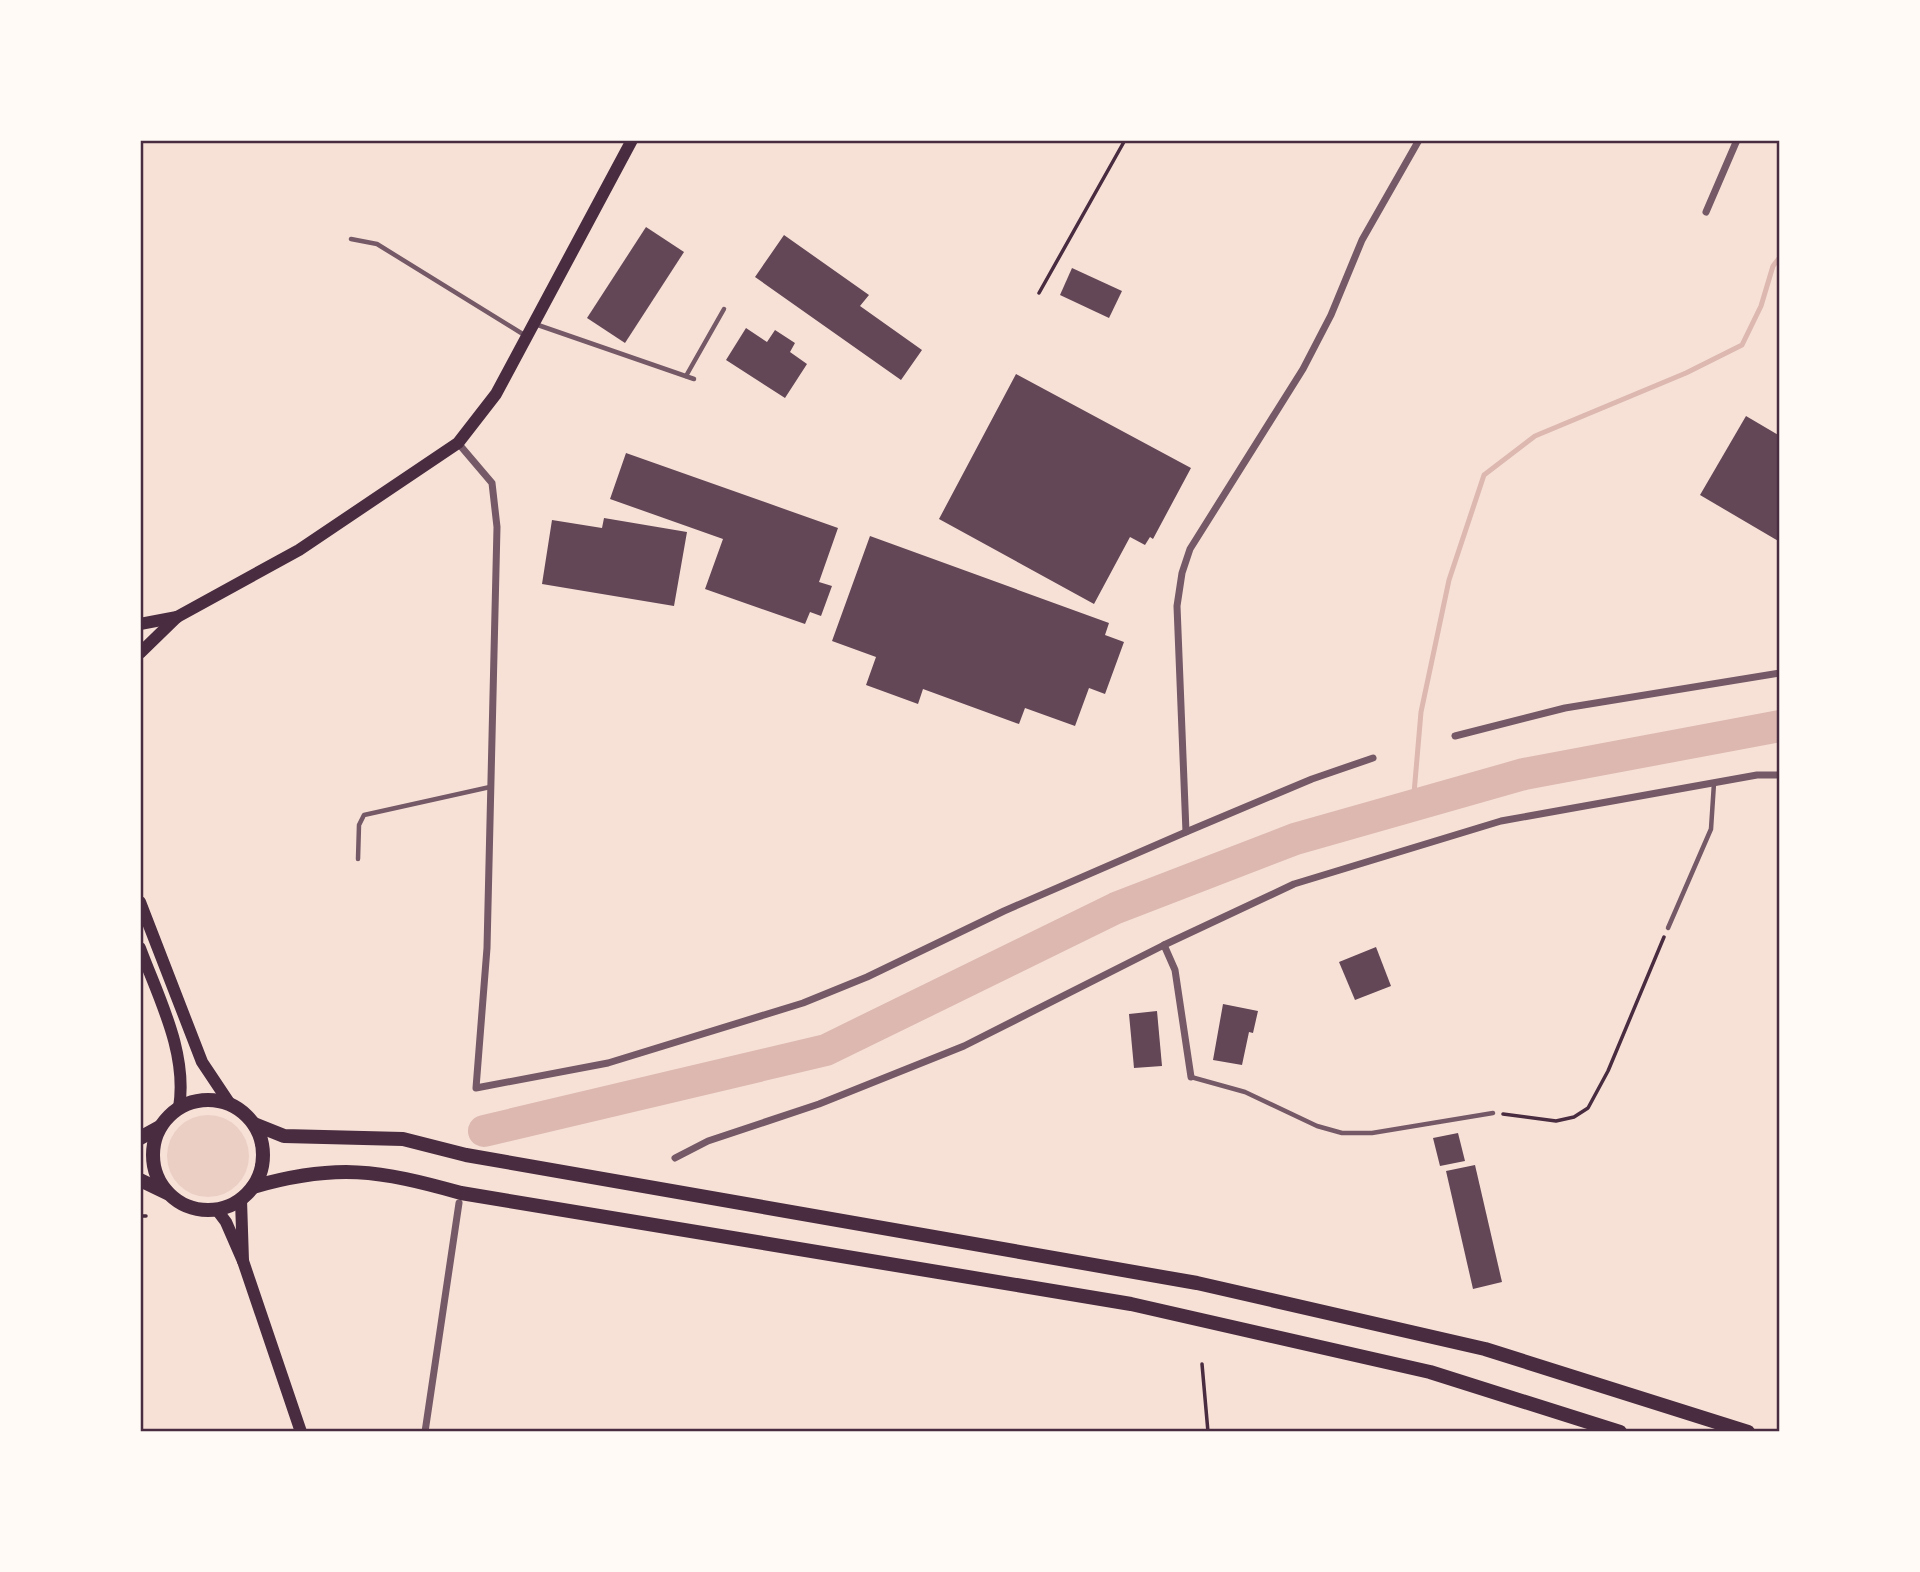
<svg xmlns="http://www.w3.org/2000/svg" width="1920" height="1572" viewBox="0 0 1920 1572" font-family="Commissioner,sans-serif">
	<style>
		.green { fill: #ebcfc5 }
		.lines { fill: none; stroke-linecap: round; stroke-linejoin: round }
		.stream { stroke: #dcb8b0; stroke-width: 5 }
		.river { stroke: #dcb8b0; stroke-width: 32 }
		.building { fill: #644757 }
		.path { stroke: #4a2c40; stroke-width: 3.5 }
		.service { stroke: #755966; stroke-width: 4.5 }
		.minor { stroke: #755966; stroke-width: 7 }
		.secondary { stroke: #4a2c40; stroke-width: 12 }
		.primary { stroke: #4a2c40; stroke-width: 14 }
		.neatline { fill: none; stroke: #4a2c40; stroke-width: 2.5 }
	</style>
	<rect width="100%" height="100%" fill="#f7e1d7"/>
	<circle class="green" cx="208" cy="1156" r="41"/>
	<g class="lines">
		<path class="stream" d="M1413 805 1421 712 1449 580 1484 475 1535 436 1686 373 1742 345 1761 306 1773 266 1780 257"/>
		<path class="river" d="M484 1131 826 1050 1116 908 1295 839 1524 774 1780 726"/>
	</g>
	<g class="building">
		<path d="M646 227 684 252 625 343 587 318Z"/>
		<path d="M784 235 869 295 860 306 922 350 901 380 755 277Z"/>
		<path d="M1072 268 1122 291 1109 318 1060 295Z"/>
		<path d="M746 328 767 342 775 330 795 343 790 352 807 364 785 398 726 360Z"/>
		<path d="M1016 374 1191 468 1153 539 1150 537 1145 545 1130 537 1094 604 939 519Z"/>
		<path d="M1746 416 1780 436V542L1700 495Z"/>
		<path d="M626 453 838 528 819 582 832 586 821 616 810 612 805 624 705 589 723 539 610 499Z"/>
		<path d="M604 518 687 532 674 606 542 584 552 520 602 528Z"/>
		<path d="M870 536 1109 623 1105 635 1124 642 1105 694 1089 688 1075 726 1025 708 1019 724 923 689 918 704 866 685 876 657 832 641Z"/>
		<path d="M1376 947 1391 986 1355 1000 1339 962Z"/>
		<path d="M1223 1004 1258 1011 1253 1033 1249 1032 1242 1065 1213 1060Z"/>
		<path d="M1157 1011 1162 1066 1134 1068 1129 1014Z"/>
		<path d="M1458 1133 1465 1161 1440 1166 1433 1138Z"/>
		<path d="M1475 1165 1502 1282 1473 1289 1446 1171Z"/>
	</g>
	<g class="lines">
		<g class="path">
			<path d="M1039 293 1125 140"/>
			<path d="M1503 1114 1556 1121 1574 1117 1588 1108 1608 1071 1664 937"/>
			<path d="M140 1216H146"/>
			<path d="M1202 1364 1208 1432"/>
		</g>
		<g class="service">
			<path d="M351 239 377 244 526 336"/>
			<path d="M535 324 694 379"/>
			<path d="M686 376 724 309"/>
			<path d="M358 859 359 825 364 815 490 787"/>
			<path d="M1668 928 1711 829 1714 783"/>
			<path d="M1191 1077 1245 1092 1317 1126 1342 1133H1372L1493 1113"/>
		</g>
		<g class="minor">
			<path d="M1706 212 1737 140"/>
			<path d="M458 443 492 483 497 527 487 948 476 1088 608 1063 803 1003 867 977 1004 911 1186 832 1312 779 1373 758"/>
			<path d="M1455 736 1565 708 1780 673"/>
			<path d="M1186 832 1177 606 1182 573 1190 549 1303 369 1331 315 1362 240 1419 140"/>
			<path d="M1164 945 1175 970 1191 1077"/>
			<path d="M675 1158 708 1141 819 1104 964 1046 1164 945 1294 884 1501 821 1757 775H1780"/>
			<path d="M425 1432 459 1203"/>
		</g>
		<g class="secondary">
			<path d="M140 624 177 617"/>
			<path d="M140 653 177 617 299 550 458 443 496 394 632 140"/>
			<path d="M140 902 202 1062 230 1104"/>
			<path d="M140 948C159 999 188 1053 179 1108"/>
			<path d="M217 1210 226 1222 243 1261 241 1200"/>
			<path d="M243 1261 301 1432"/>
		</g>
		<g class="primary">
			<circle cx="208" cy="1155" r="55"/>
			<path d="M254 1124 284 1136 403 1139 466 1155 1197 1283 1485 1349 1748 1432"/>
			<path d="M140 1138 160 1127"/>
			<path d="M140 1180 167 1193"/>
			<path d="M253 1187C336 1163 379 1170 461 1193L1131 1304 1430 1372 1620 1432"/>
		</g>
	</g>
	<rect width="1920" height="1572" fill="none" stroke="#fffaf5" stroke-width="284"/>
	<rect x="142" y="142" width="1636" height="1288" class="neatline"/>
</svg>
